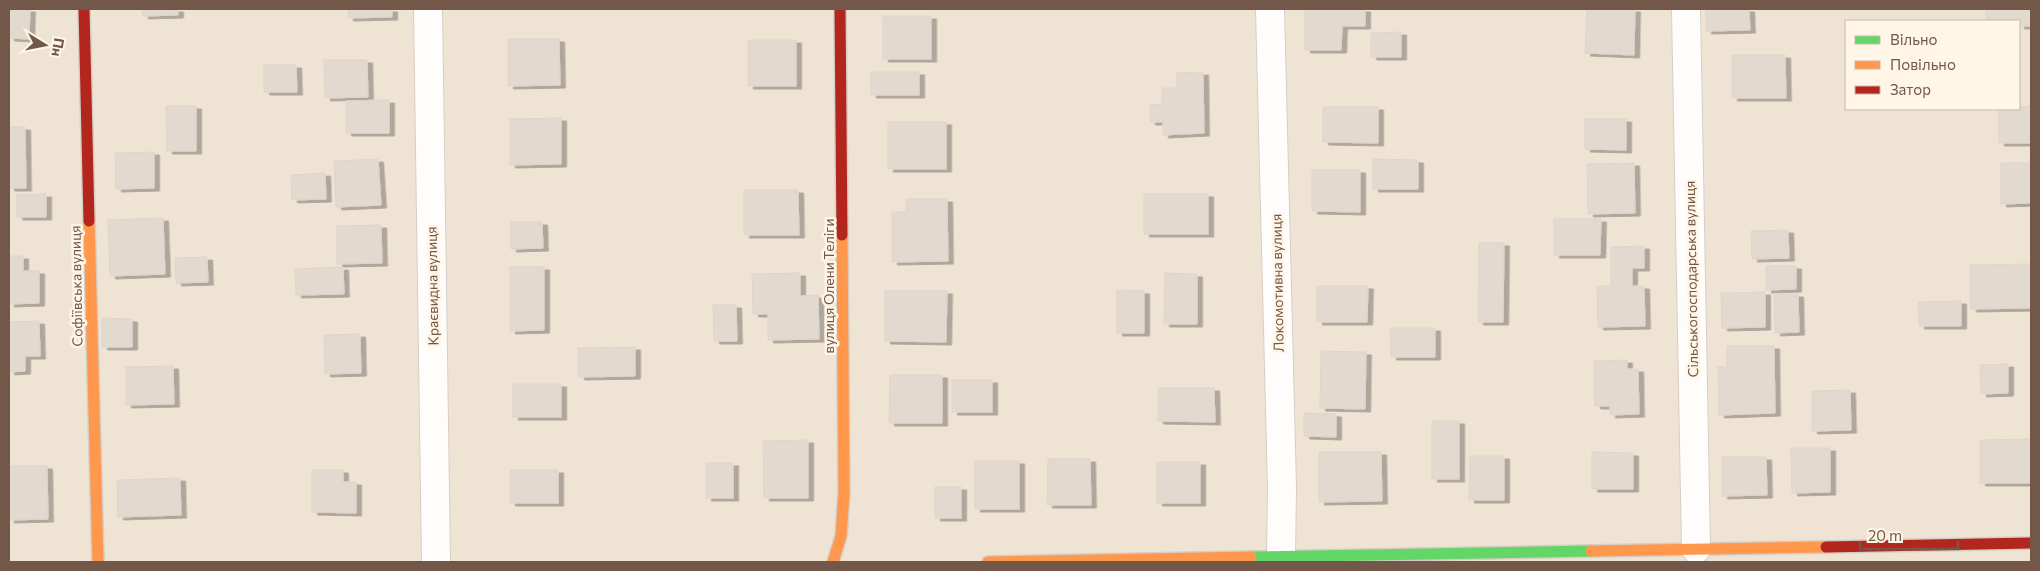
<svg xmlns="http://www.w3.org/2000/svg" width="2040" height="571" viewBox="0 0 2040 571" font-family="Commissioner,sans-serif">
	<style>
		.residential { fill: #efe4d4; fill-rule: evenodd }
		.building { fill: #e2d9cf; stroke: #ded4ca; filter: url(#shadow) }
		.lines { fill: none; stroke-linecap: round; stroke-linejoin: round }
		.street-casing { stroke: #d7cec5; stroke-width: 30 }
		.fast-casing { stroke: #d6cdc4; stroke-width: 14 }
		.slow-casing { stroke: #d6cdc4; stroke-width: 14 }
		.jam-casing { stroke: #d6cdc4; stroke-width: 14 }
		.street { stroke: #fefdfb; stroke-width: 28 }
		.fast { stroke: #63d668; stroke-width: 11 }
		.slow { stroke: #ff974d; stroke-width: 11 }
		.jam { stroke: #b3261e; stroke-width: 11 }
		.labels { text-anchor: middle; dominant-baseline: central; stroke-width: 5; stroke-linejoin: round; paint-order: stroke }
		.street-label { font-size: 14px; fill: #735849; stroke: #fff6e7 }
	</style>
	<defs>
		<filter id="shadow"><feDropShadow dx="5.5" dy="3" stdDeviation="0" flood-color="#0004"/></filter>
	</defs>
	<rect width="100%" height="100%" fill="#f6f1e7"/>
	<path class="residential" d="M9 9H2031V562H9ZM1846 21H2019V109H1846Z"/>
	<g class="building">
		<path d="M9 9H30L29 39 9 38Z"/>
		<path d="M142 9H178V15L143 16Z"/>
		<path d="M348 9H392V17L348 18Z"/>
		<path d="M1305 9H1365V26H1342L1341 50H1305Z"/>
		<path d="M1587 9H1635L1634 55 1585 53Z"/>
		<path d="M1706 9H1749L1750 30 1706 31Z"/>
		<path d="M1986 9H2031V26H2019V21H1986Z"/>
		<rect x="883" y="16" width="48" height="43"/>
		<path d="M1401 32V57H1371V33Z"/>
		<path d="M508 39H559L560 85 508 86Z"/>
		<rect x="748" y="40" width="48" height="46"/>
		<path d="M1732 55H1785L1786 98H1732Z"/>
		<path d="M324 60H367L368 97 325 98Z"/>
		<path d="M264 65H296L297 92H264Z"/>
		<rect x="871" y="72" width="48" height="23"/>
		<path d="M1203 72 1204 133 1163 135V122H1150V105L1162 104V88H1177V73Z"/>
		<path d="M389 100V133H346V101Z"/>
		<path d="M166 106H196V151H167Z"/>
		<path d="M2031 106V143H1999V109Z"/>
		<path d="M1323 107H1378V143L1323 142Z"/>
		<path d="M561 118V164L510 165V119Z"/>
		<path d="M1585 119H1626V150L1585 149Z"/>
		<rect x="888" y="122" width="58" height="47"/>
		<path d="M9 127H25L26 188H9Z"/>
		<path d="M154 152V188L116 189 115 153Z"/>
		<path d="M378 159 381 205 336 207 334 161Z"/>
		<path d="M1373 159 1418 160V189H1373Z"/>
		<path d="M1634 163 1635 213 1588 214 1587 164Z"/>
		<path d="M2001 163H2031V203L2001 204Z"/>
		<path d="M1312 170H1360V212L1312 211Z"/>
		<path d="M325 173 326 199 292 200 291 175Z"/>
		<path d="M744 190H798L799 235H744Z"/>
		<path d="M46 194V217H17V195Z"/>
		<rect x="1144" y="194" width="64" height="40"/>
		<path d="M906 199H947L948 261 892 262V212H906Z"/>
		<path d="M163 218 165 274 110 276 108 220Z"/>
		<path d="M1554 219H1601L1600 255H1554Z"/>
		<path d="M511 222H542L543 248 511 249Z"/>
		<path d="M381 225 382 263 337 264V226Z"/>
		<path d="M1788 230 1789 258 1752 259 1751 231Z"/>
		<path d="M1479 243H1504L1503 322H1478Z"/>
		<path d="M1644 246V268H1632V286H1644L1645 326 1598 327 1597 286H1611V247Z"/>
		<path d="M9 256H23V271H39V303L9 304Z"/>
		<path d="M207 257 208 282 176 283 175 258Z"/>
		<path d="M2031 264V308L1971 309 1970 265Z"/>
		<path d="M1766 266H1796V289L1766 290Z"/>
		<path d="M343 267 344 294 296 295 295 269Z"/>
		<path d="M510 267H544V330L510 331Z"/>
		<path d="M800 273V296L818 295 819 339 768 340V314H753L752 274Z"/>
		<path d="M1165 273 1197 274V324H1164Z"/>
		<path d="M1317 286H1368L1367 322H1317Z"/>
		<path d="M1117 290 1144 291V333H1117Z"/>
		<path d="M885 291H947L946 342 885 341Z"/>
		<path d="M1765 292V327L1722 328 1721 293Z"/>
		<path d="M1774 294H1798L1799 332 1775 333Z"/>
		<path d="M1961 301V326H1919L1918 302Z"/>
		<path d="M713 305H736L737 341H714Z"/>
		<path d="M102 318 132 319V347H102Z"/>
		<path d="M39 321 40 356H25V371L9 372V322Z"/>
		<path d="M1390 328H1435V357H1391Z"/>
		<path d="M360 334 361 373 325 374 324 335Z"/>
		<path d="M1727 346H1774L1775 413 1719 415 1718 367H1727Z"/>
		<path d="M635 347V376L579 377 578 348Z"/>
		<path d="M1321 351 1366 352 1365 409 1320 408Z"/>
		<path d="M1627 360V369H1638L1639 414 1610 415V406H1595L1594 361Z"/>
		<path d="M2008 364V393L1981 394 1980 365Z"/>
		<path d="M173 366 174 404 126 405V367Z"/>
		<path d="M890 375H942V423H889Z"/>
		<rect x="952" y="380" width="40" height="32"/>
		<rect x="513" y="384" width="48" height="33"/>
		<path d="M1158 388H1214L1215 422 1158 421Z"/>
		<path d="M1850 390 1851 430 1812 431V391Z"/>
		<path d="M1304 413 1336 414V437L1304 436Z"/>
		<rect x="1432" y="421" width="27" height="58"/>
		<path d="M2031 439V483H1980V440Z"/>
		<path d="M808 440V498H764L763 441Z"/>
		<path d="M1791 448H1830V492L1792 493Z"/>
		<path d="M1319 452H1381L1382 501 1319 502Z"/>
		<path d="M1592 452 1633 453V489H1592Z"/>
		<path d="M1470 456H1504V500H1469Z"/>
		<path d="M1722 457H1766L1767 495 1722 496Z"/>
		<path d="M1048 459H1090L1091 505H1047Z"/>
		<rect x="975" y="461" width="44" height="48"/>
		<rect x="1157" y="462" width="43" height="41"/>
		<rect x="706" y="463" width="27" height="35"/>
		<path d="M9 466H47L48 519 9 520Z"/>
		<path d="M312 470H343V482H356V513L312 512Z"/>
		<rect x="510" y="470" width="48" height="33"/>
		<path d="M180 478 181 515 118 517 117 480Z"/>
		<rect x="935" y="487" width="26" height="31"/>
	</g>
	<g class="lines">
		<g class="street-casing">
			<g id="street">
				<path d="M428 9 436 562"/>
				<path d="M1270 9 1282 488 1281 557"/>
				<path d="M1686 9 1696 549"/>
			</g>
		</g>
		<g class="fast-casing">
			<path id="fast" d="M1251 557 1591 551"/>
		</g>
		<g class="slow-casing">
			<g id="slow">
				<path d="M89 221 98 562"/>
				<path d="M1591 551 1826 547"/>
				<path d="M833 562 841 536 844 493 842 235"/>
				<path d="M988 562 1251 557"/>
			</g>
		</g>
		<g class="jam-casing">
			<g id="jam">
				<path d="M84 9 89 221"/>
				<path d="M840 9 842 235"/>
				<path d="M1826 547 2031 543"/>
			</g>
		</g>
		<use href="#street" class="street"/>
		<use href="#fast" class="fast"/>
		<use href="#slow" class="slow"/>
		<use href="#jam" class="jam"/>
	</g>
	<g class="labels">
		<g class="street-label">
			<text transform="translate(1691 279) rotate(-91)">Сільськогосподарська вулиця</text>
			<text transform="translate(1277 283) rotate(-91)">Локомотивна вулиця</text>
			<text transform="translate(76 286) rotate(-91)">Софіївська вулиця</text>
			<text transform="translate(432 286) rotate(-91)">Краєвидна вулиця</text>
			<text transform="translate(828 286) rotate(-90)">вулиця Олени Теліги</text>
		</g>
	</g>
	<rect width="2040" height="571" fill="none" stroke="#735849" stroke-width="20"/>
	<rect x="1845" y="20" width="175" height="90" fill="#fff6e7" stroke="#c7b7a8"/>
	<rect x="1855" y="36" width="25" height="8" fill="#63d668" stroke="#c7b7a8"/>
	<text x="1890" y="45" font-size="15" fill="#735849">Вільно</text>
	<rect x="1855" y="61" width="25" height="8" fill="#ff974d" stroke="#c7b7a8"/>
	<text x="1890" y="70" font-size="15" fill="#735849">Повільно</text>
	<rect x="1855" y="86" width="25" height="8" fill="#b3261e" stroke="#c7b7a8"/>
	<text x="1890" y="95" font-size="15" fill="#735849">Затор</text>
	<g transform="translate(45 45) rotate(100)" stroke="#fff6e7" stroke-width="4" paint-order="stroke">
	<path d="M0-4L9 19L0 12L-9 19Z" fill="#735849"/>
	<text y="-8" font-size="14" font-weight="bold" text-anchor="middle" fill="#735849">Пн</text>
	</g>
	<path d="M1860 541v8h98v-8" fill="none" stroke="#735849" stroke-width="2.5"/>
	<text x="1868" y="541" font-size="15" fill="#735849" stroke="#fff6e7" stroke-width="4" paint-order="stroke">20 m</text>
</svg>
